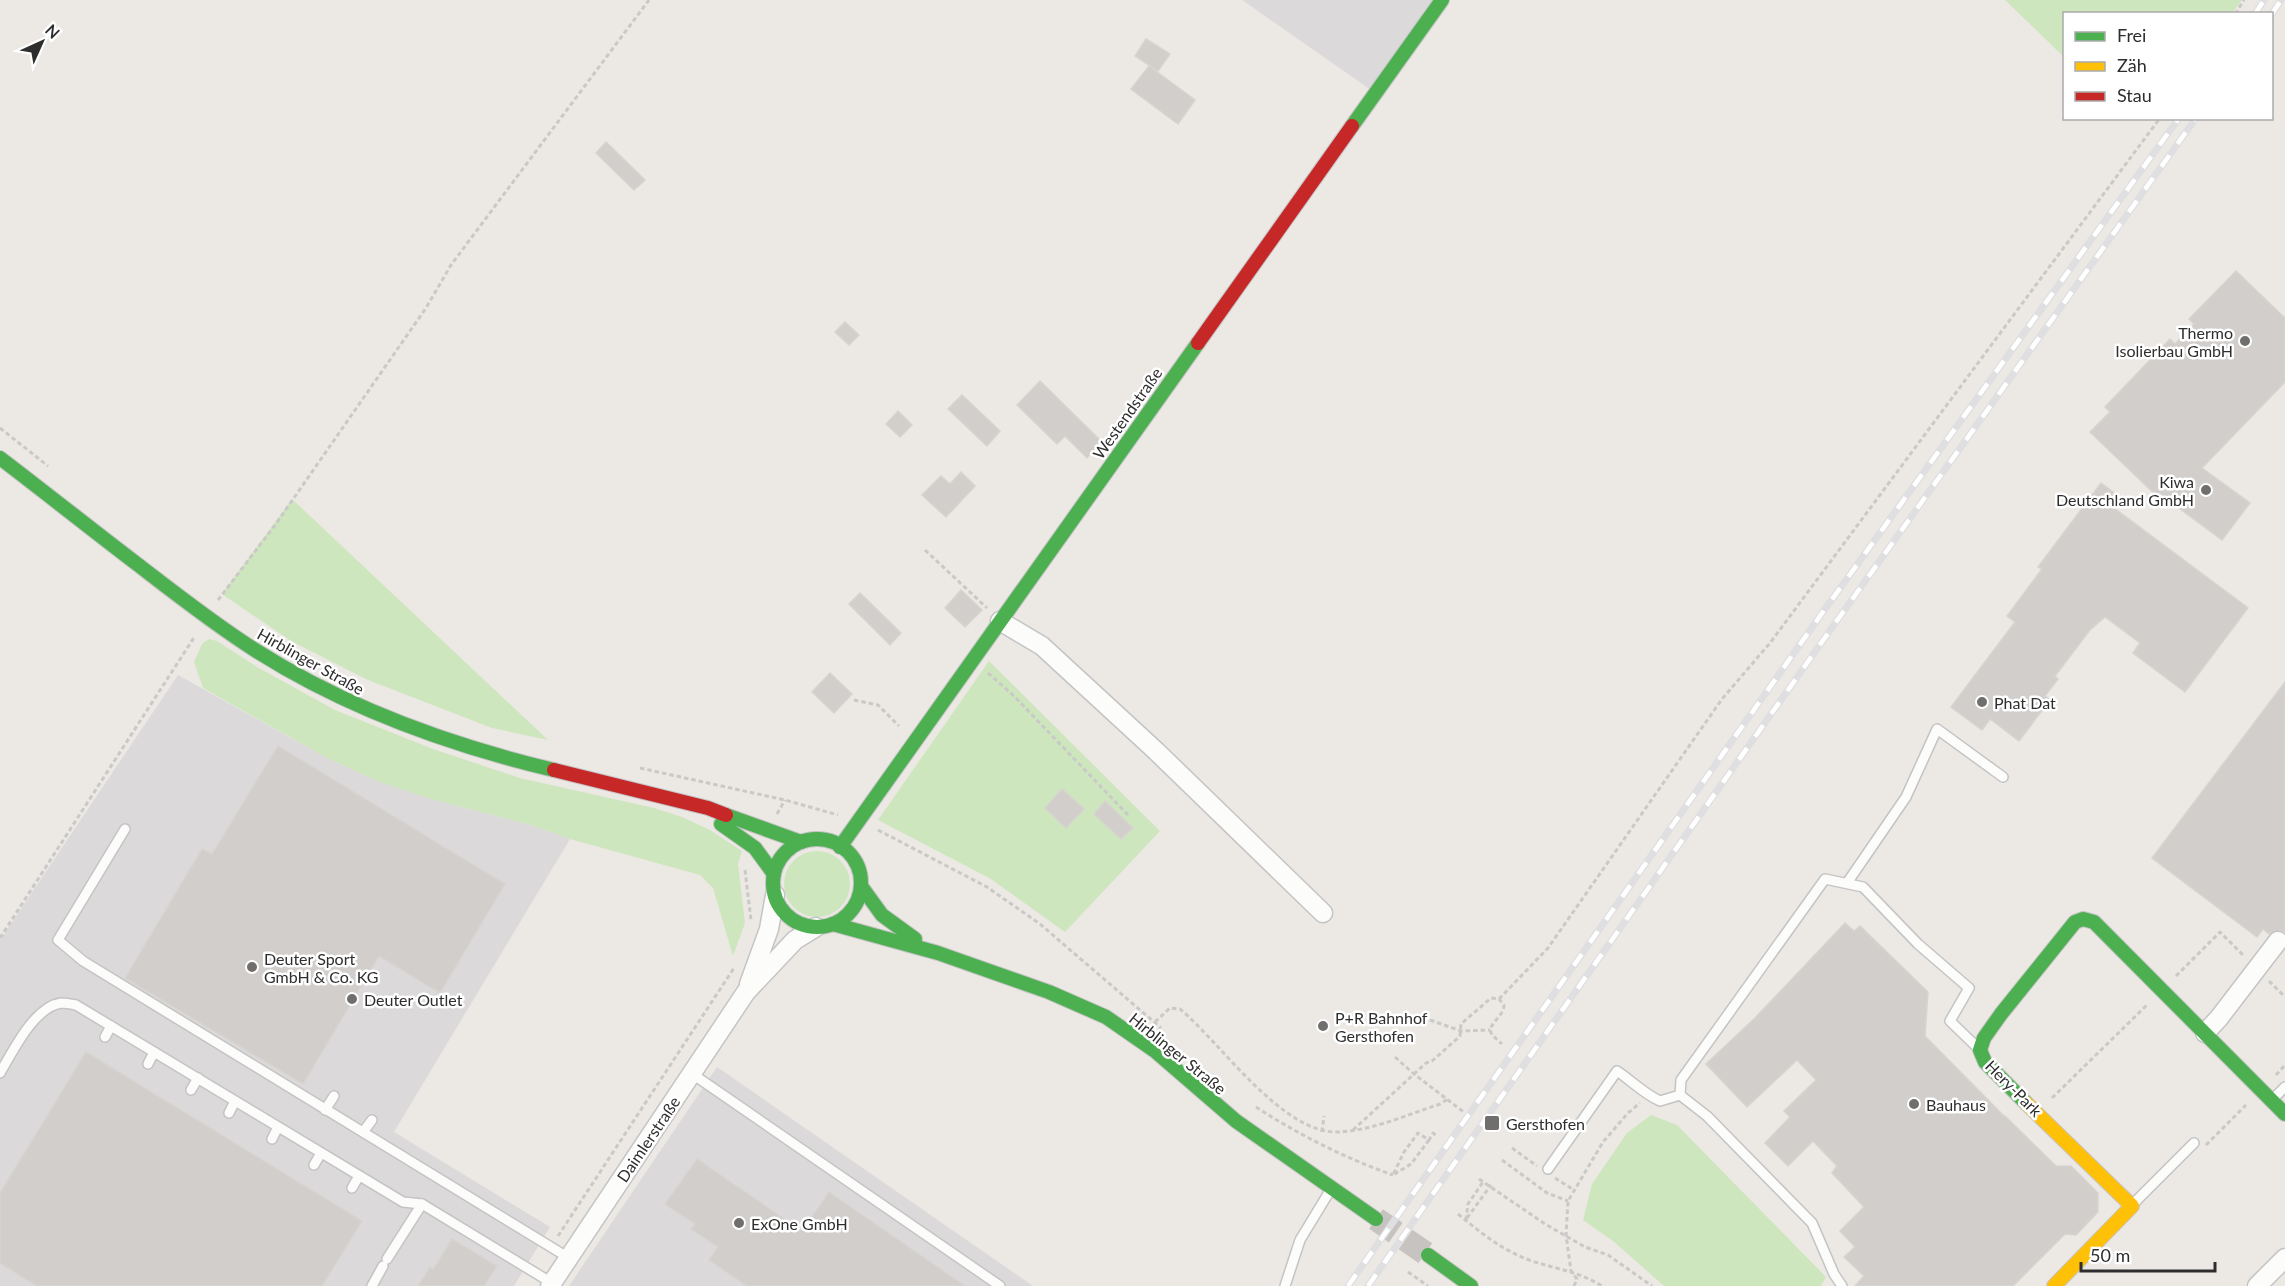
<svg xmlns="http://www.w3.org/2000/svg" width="2285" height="1286" viewBox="0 0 2285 1286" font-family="Lato,sans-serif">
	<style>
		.industrial { fill: #dcd9db }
		.green { fill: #cee6be }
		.building { fill: #d1cecb; stroke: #d7d4d0; stroke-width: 1.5 }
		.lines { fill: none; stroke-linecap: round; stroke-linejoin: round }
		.secondary-tunnel { stroke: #c6c3c0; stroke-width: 24; stroke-dasharray: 24 12; stroke-linecap: butt }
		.lane-casing { stroke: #c5c4c5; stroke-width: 12 }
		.street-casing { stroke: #c5c4c5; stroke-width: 21 }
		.fast-casing { stroke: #c5c4c5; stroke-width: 16 }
		.slow-casing { stroke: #c5c4c5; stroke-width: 16 }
		.jam-casing { stroke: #c5c4c5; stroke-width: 16 }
		.path { stroke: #c9c9c8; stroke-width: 3; stroke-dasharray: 4.5 3; stroke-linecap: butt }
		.lane { stroke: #fcfcfb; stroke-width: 9 }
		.street { stroke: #fcfcfb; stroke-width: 18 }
		.fast { stroke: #4caf50; stroke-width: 14 }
		.slow { stroke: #ffc107; stroke-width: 14 }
		.jam { stroke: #c62828; stroke-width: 14 }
		.rail-casing { stroke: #dfdfe1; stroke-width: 7 }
		.rail { stroke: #fff; stroke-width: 4.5; stroke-dasharray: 14; stroke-linecap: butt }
		.poi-dot { fill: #706f6e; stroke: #fff; stroke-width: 2 }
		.labels { text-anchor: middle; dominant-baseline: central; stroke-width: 5; stroke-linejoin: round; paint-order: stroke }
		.poi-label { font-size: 16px; fill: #2e2e2e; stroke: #fff; text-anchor: start }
		.street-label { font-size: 16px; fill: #2e2e2e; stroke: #fff }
	</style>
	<rect width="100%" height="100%" fill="#ece8e4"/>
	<g class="industrial">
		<path d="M1242 0H1435L1371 90Z"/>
		<path d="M178 675 327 758 377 781 431 799 531 825 570 839 394 1132 550 1227 514 1286H0V940Z"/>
		<path d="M717 1067 1033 1286H569Z"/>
	</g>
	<g class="green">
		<path d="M2005 0H2242L2232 13 2064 14V57Z"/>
		<path d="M292 499 548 740 492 728 368 680 291 641 222 594Z"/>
		<path d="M209 639 217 641 257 667 335 710 433 749 520 778 654 808 682 817 710 830 742 851 738 864 745 923 733 956 713 888 700 875 570 839 531 825 431 799 377 781 327 758 203 688 194 662 202 644Z"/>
		<path d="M989 661 1160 831 1065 932 991 879 878 820Z"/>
		<circle cx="817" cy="884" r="33"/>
		<path d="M1651 1115 1677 1125 1826 1277 1821 1286H1664L1613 1241 1583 1220 1592 1184 1627 1133Z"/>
	</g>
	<g class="building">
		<path d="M1146 39 1170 54 1158 71 1135 56Z"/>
		<path d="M1149 66 1195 100 1178 124 1131 89Z"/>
		<path d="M606 142 645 180 634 190 596 153Z"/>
		<path d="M2236 271 2285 318V382L2202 468 2250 503 2222 540 2160 494 2158 497 2090 432 2110 412 2105 407 2170 339 2175 344 2194 324 2189 319Z"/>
		<path d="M845 322 859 335 849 345 835 332Z"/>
		<path d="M1040 381 1102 442 1087 458 1065 436 1057 444 1017 405Z"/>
		<path d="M962 395 1000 431 987 446 948 409Z"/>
		<path d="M898 411 912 425 900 437 886 424Z"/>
		<path d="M961 472 975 486 946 517 922 495 941 476 950 484Z"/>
		<path d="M2101 483 2117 495 2110 505 2248 608 2185 692 2133 653 2140 643 2105 617 2090 630 2055 676 2058 679 2045 696 2050 700 2019 741 1990 719 1982 730 1951 707 2015 622 2007 616 2042 569 2038 567Z"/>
		<path d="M961 590 982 610 965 627 945 608Z"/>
		<path d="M860 593 901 633 890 645 849 604Z"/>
		<path d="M830 673 852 694 834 713 812 692Z"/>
		<path d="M2285 682V932L2279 930 2269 934 2263 929 2257 937 2152 858Z"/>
		<path d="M278 746 505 884 440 993 379 956 303 1084 125 978 202 849 212 854Z"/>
		<path d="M1062 789 1084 809 1066 828 1045 808Z"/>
		<path d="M1105 801 1133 828 1121 839 1094 814Z"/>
		<path d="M1845 923 1854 931 1860 926 1928 992 1925 1036 2004 1116H2005L2056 1166H2071L2098 1193V1212L2076 1235 2065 1234 2013 1286H1855L1864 1276 1844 1257 1855 1247 1840 1231 1864 1207 1832 1173 1837 1166 1813 1141 1788 1166 1765 1143 1790 1117 1784 1111 1816 1080 1797 1060 1747 1107 1706 1064 1755 1018Z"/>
		<path d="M86 1052 362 1221 322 1286H37L0 1263V1193Z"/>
		<path d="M697 1159 802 1231 829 1192 965 1286H747L709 1260 718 1247 691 1229 695 1224 665 1204Z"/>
		<path d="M452 1239 497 1266 484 1286H418L430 1267 433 1270Z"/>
	</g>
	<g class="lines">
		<path class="secondary-tunnel" d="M1376 1219 1428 1255"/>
		<g class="lane-casing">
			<g id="lane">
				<path d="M125 829 58 940 83 961 569 1258"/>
				<path d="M1847 883 1906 797 1937 729 2003 777"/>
				<path d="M105 1037 111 1026"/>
				<path d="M148 1064 154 1052"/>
				<path d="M0 1073C13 1051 34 1007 61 1003 66 1003 71 1004 76 1005L403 1202 422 1204 552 1283"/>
				<path d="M691 1073 1000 1286"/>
				<path d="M191 1090 198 1078"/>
				<path d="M1680 1095 1681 1080 1825 879 1863 887 1918 944 1969 988 1950 1021 1979 1049"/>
				<path d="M1680 1095 1707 1116 1812 1223 1834 1274 1842 1286"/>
				<path d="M2272 1100 2285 1087"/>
				<path d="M325 1110 334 1096"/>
				<path d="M229 1113 235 1101"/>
				<path d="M363 1132 372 1120"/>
				<path d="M272 1139 278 1127"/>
				<path d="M314 1165 321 1153"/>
				<path d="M1548 1169 1617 1071C1632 1081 1644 1094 1660 1101L1680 1095"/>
				<path d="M352 1188 359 1176"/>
				<path d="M2132 1205 2194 1143"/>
				<path d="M387 1259 422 1204"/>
				<path d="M372 1286 383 1266"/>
				<path d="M1285 1286 1300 1240 1331 1189"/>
			</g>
		</g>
		<g class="street-casing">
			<g id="street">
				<path d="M1000 621 1042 646 1156 751 1323 913"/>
				<path d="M749 984 769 929 775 895"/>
				<path d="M2205 1033 2219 1018 2278 941"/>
				<path d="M550 1286 746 992 795 940 816 927"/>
				<path d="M2257 1286 2285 1258"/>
			</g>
		</g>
		<g class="fast-casing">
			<g id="fast">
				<path d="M1352 126 1442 0"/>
				<path d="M0 458C46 493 91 529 137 564 176 594 214 624 255 650 346 708 449 745 554 770"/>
				<path d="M726 815 801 842"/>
				<path d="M721 824 755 848 774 874"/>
				<circle cx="817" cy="883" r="44"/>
				<path d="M840 847 1198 343"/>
				<path d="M861 886 882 915 915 939"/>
				<path d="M833 924 938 953 1049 992 1106 1017 1155 1051 1236 1121 1376 1219"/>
				<path d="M2026 1103 1985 1062 1980 1050 1984 1038 2001 1014 2075 922 2083 919 2094 922 2285 1114"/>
				<path d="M1428 1255 1471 1286"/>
			</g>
		</g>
		<g class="slow-casing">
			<path id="slow" d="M2026 1103 2132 1206 2054 1286"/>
		</g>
		<g class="jam-casing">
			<g id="jam">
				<path d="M1198 343 1352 126"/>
				<path d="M554 770 708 808 726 815"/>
			</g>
		</g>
		<g class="path">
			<path d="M2235 14 2244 0"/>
			<path d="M0 428 48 466"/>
			<path d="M925 550 987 608"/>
			<path d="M218 600 273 528 426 308 451 265 649 0"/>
			<path d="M988 673 1014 696 1128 815"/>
			<path d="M854 700 878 705 899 726"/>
			<path d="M640 768 785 800 838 815"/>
			<path d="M777 814 785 800"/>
			<path d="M878 830 987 887 1040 924 1161 1028"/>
			<path d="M745 870 751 920"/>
			<path d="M0 938 195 636"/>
			<path d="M2176 976 2220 932 2245 957"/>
			<path d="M2269 981 2285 997"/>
			<path d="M1499 999 1548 948 1722 699 1770 643 2160 118"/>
			<path d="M1430 1020 1461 1031 1490 1030"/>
			<path d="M1155 1022 1170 1008 1180 1009C1221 1043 1283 1135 1339 1132 1373 1130 1407 1115 1440 1104L1448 1099"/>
			<path d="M1395 1057 1414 1074 1465 1113"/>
			<path d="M2276 1075 2285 1065"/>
			<path d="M2052 1098 2148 1004"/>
			<path d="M1256 1107C1299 1135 1345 1158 1393 1175"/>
			<path d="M1353 1130 1426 1063 1432 1061 1460 1036 1461 1024 1491 998 1499 999 1504 1005C1504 1015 1493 1020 1490 1030L1492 1035 1502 1044"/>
			<path d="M1322 1132 1324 1116"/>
			<path d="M1429 1140 1411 1164 1393 1175 1404 1152 1418 1133 1429 1140 1433 1133 1437 1136"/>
			<path d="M2206 1145 2246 1105"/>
			<path d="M1512 1148 1537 1166"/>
			<path d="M1502 1160 1547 1193 1568 1201"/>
			<path d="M1555 1178 1574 1190"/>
			<path d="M1479 1179 1545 1224 1585 1247 1608 1255 1652 1286"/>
			<path d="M1458 1214C1481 1233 1503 1251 1532 1261 1556 1269 1580 1272 1602 1286"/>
			<path d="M1467 1218 1491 1185"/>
			<path d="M1466 1220 1468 1204 1483 1182"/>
			<path d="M558 1236 734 968"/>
			<path d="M1408 1272 1428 1286"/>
			<path d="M1574 1286 1577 1279 1571 1271 1566 1235 1568 1201 1603 1142 1628 1113 1640 1103"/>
		</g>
		<use href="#lane" class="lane"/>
		<use href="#street" class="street"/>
		<use href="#fast" class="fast"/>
		<use href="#slow" class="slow"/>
		<use href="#jam" class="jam"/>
		<g class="rail-casing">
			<g id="rail">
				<path d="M2255 14 2264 0"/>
				<path d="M2272 14 2281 0"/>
				<path d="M1348 1286 1820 616 2179 118"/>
				<path d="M1368 1286 1831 629 2196 118"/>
			</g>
		</g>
		<use href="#rail" class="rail"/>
	</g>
	<g class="poi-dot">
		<circle cx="2245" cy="341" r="6"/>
		<circle cx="2206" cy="490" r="6"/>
		<circle cx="1982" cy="702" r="6"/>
		<circle cx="252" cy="967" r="6"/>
		<circle cx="352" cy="999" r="6"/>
		<circle cx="1323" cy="1026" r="6"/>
		<circle cx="1914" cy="1104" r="6"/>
		<rect x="1484" y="1115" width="16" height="16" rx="3"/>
		<circle cx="739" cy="1223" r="6"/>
	</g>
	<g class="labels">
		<g class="poi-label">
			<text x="2233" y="332" text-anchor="end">Thermo<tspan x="2233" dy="18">Isolierbau GmbH</tspan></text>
			<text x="2194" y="481" text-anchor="end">Kiwa<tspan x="2194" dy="18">Deutschland GmbH</tspan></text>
			<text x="1994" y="702">Phat Dat</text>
			<text x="264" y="958">Deuter Sport<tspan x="264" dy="18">GmbH &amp; Co. KG</tspan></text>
			<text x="364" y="999">Deuter Outlet</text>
			<text x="1335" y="1017">P+R Bahnhof<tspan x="1335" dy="18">Gersthofen</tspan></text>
			<text x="1926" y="1104">Bauhaus</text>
			<text x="1506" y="1123">Gersthofen</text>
			<text x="751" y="1223">ExOne GmbH</text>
		</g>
		<g class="street-label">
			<text transform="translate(1127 413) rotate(-55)">Westendstraße</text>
			<text transform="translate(311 661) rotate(29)">Hirblinger Straße</text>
			<text transform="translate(1178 1053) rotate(39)">Hirblinger Straße</text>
			<text transform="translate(2014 1088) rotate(45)">Hery-Park</text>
			<text transform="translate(648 1139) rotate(-56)">Daimlerstraße</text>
		</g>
	</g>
	<rect x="2063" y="12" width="210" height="108" fill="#ffffff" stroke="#ababab" stroke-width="1.5"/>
	<rect x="2075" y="32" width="30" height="9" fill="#4caf50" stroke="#ababab" stroke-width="1.5"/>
	<text x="2117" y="42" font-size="18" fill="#2e2e2e">Frei</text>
	<rect x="2075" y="62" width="30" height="9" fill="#ffc107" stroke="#ababab" stroke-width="1.5"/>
	<text x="2117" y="72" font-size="18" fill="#2e2e2e">Zäh</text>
	<rect x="2075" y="92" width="30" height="9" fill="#c62828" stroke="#ababab" stroke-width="1.5"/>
	<text x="2117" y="102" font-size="18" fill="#2e2e2e">Stau</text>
	<g transform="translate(42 42) rotate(45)" stroke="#ffffff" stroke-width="4.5" paint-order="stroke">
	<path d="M0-4.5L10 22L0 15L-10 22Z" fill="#2e2e2e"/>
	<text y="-9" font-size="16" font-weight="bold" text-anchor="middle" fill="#2e2e2e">N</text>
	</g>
	<path d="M2081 1262v9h134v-9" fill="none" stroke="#2e2e2e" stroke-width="3"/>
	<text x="2090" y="1262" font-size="18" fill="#2e2e2e" stroke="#ffffff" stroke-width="4.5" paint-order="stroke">50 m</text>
</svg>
